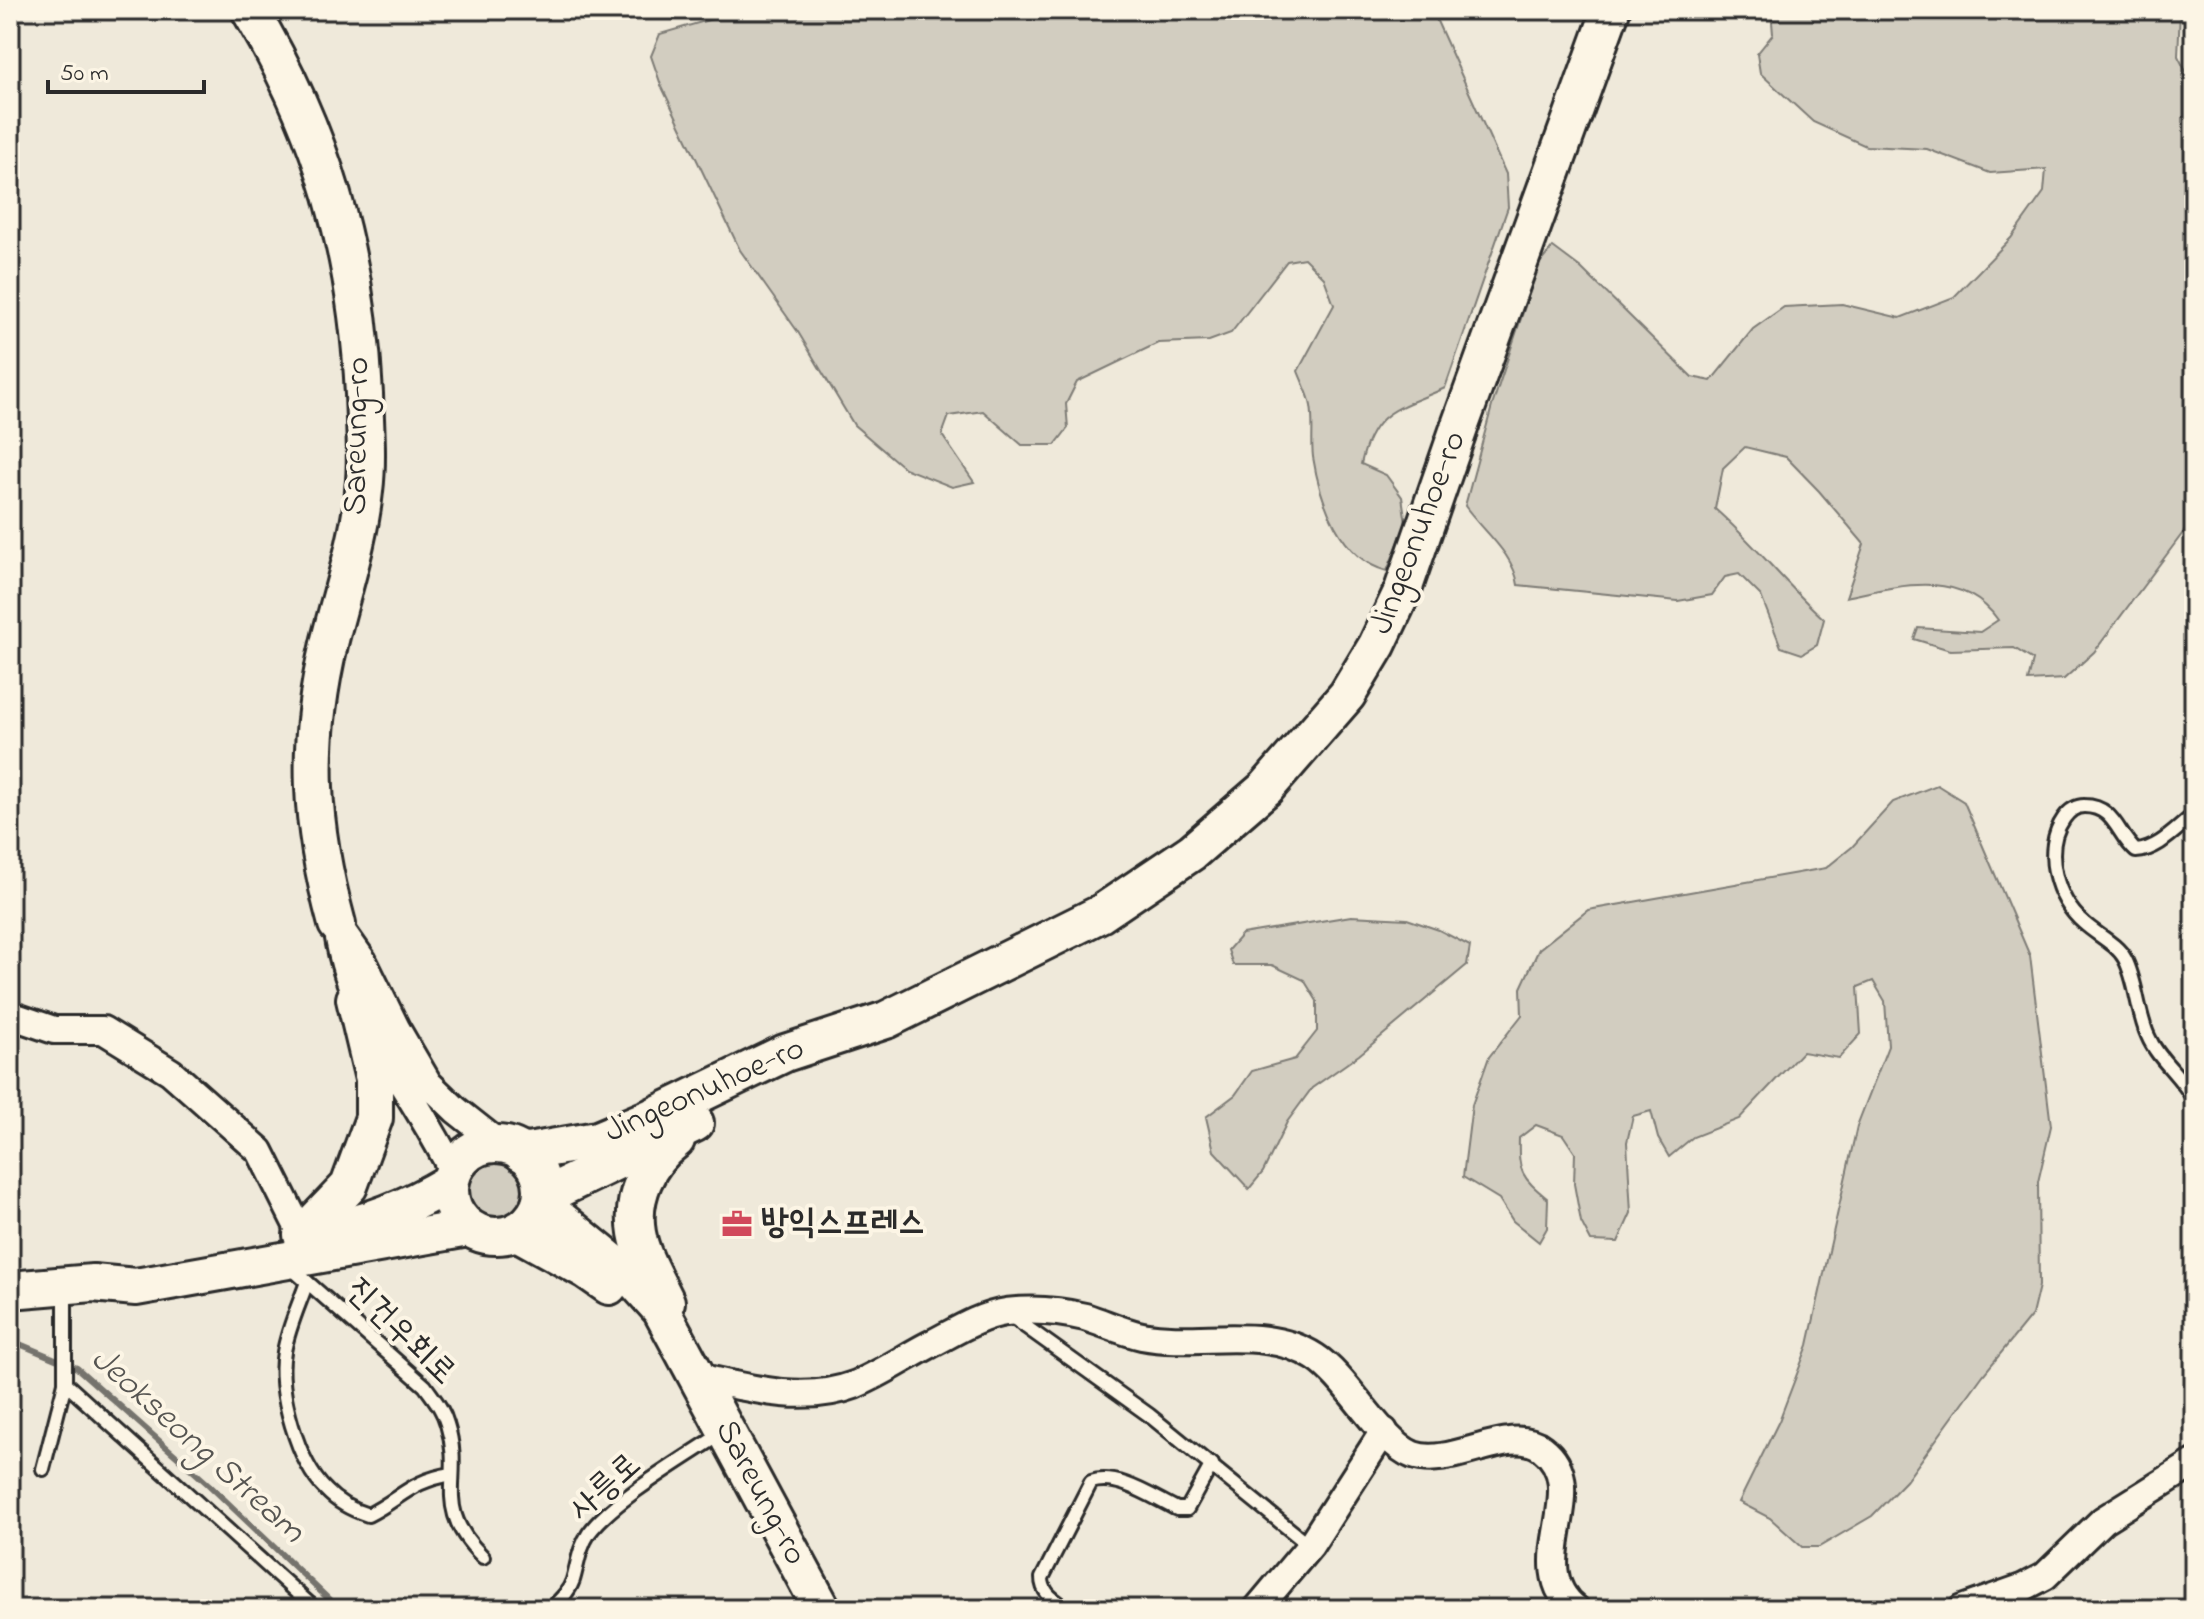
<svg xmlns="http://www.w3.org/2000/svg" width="2204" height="1619" viewBox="0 0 2204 1619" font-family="'Indie Flower','Poor Story',sans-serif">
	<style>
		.green { fill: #d2cdc0; stroke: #7e7c76; stroke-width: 2 }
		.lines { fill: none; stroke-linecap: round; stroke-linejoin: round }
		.stream { stroke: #75736d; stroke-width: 6 }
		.lane-casing { stroke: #2b2b2b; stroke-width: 18 }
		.street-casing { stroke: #2b2b2b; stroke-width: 32 }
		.secondary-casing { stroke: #2b2b2b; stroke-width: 42 }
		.lane { stroke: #fcf5e5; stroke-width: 12 }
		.street { stroke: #fcf5e5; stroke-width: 26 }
		.secondary { stroke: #fcf5e5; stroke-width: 36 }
		.labels { text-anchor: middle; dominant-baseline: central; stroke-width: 8; stroke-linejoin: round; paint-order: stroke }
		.street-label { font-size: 34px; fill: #2b2b2b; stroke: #fcf5e5 }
		.poi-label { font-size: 34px; font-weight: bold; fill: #2b2b2b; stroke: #fcf5e5; text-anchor: start }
		.water-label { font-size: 36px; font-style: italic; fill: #565552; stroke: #fcf5e5 }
	</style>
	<rect width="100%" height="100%" fill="#efe9da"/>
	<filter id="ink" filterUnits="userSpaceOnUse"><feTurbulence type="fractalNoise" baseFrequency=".0125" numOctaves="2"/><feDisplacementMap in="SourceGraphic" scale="16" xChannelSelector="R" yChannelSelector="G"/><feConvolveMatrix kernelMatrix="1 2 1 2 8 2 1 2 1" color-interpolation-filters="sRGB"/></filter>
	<g filter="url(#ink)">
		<g class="green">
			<path d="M743 10H1432L1506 174 1508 207 1445 388C1399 409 1373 409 1361 464L1386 475 1402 497 1406 523 1387 571C1340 559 1320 501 1313 457 1311 440 1314 423 1311 406 1309 394 1302 382 1298 371L1334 305 1324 278 1304 258 1287 261 1231 333 1209 341 1158 343 1077 382 1066 404 1068 428 1055 445H1022L983 411 949 416 942 435 974 482 952 487 904 468 854 425 798 332 740 250 661 85 651 56 660 34Z"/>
			<path d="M1771 10H2180L2178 56 2194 87V518L2094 652 2064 679 2028 681 2033 660 2014 648 1950 650 1914 639 1918 628 1980 632 1998 620C1961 568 1898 586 1846 597L1864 544 1819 491 1786 457 1745 447 1723 468 1715 509C1754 543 1785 584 1824 619L1817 645 1802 654 1781 647 1761 596 1739 574 1725 577 1712 595 1678 601 1518 585C1514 554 1483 531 1465 506L1492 406 1539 264 1553 247 1581 268 1692 377 1711 381 1753 329 1784 307 1842 304 1900 318 1954 297 2011 238 2044 192 2046 169 1990 173 1927 149 1866 146 1813 122 1760 73 1757 54 1773 34Z"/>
			<path d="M1937 785 1964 802 2030 956 2051 1126 2038 1182 2039 1286 2032 1315 1983 1375 1906 1481 1872 1516 1819 1547H1802L1770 1518 1739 1502 1779 1421 1808 1345 1857 1126 1888 1046 1885 1001 1873 981 1858 987 1861 1034 1839 1058 1802 1052 1739 1119 1693 1137 1669 1157 1658 1138 1651 1111 1633 1116 1627 1142 1631 1213 1618 1242 1591 1241 1581 1222 1574 1184 1575 1153 1563 1135 1536 1125 1519 1138C1518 1172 1521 1177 1548 1199L1547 1228 1539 1242 1513 1221 1499 1199 1463 1177 1472 1105 1489 1057 1522 1015 1521 988 1539 949 1588 910 1826 868 1852 847 1893 802Z"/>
			<path d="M1351 916 1407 919 1439 930 1470 946 1467 965 1359 1055 1312 1088 1287 1122 1263 1172 1249 1189 1214 1151 1206 1117 1235 1095 1252 1071 1295 1059 1317 1031V1001L1304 980 1272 965H1233L1228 950 1242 934Z"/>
			<circle cx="496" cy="1190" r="26"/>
		</g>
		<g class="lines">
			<path class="stream" d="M10 1340 77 1368 208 1484 339 1609"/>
			<g class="lane-casing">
				<g id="lane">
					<path d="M2194 815C2177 828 2158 850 2136 851 2117 835 2115 806 2084 806 2075 806 2069 811 2064 818 2042 849 2056 900 2084 923 2097 935 2117 944 2125 959 2137 982 2137 1012 2148 1036 2158 1060 2182 1076 2194 1100"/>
					<path d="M289 1266 425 1386C434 1399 443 1409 447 1424 465 1481 430 1505 483 1557"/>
					<path d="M307 1282C299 1305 288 1328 284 1352 277 1391 298 1463 326 1490 338 1503 352 1510 368 1515 402 1498 410 1481 452 1474"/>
					<path d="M65 1287V1383L315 1609"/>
					<path d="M1008 1314 1149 1415 1310 1546"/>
					<path d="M43 1469 65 1383"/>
					<path d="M551 1609C560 1600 569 1592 573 1580 578 1563 579 1548 589 1533 614 1499 687 1457 724 1432"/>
					<path d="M1067 1609C1055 1600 1042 1594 1042 1578L1091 1482C1118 1473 1152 1497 1177 1509H1187L1212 1464"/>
				</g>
			</g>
			<g class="street-casing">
				<g id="street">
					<path d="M337 924 363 961 396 1028 428 1083 456 1110 499 1144"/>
					<path d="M338 932C352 1025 413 1090 453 1172"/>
					<path d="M10 1015 54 1030H103L171 1072 260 1151 302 1235"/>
					<path d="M698 1377C747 1388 804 1404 854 1385 879 1375 904 1358 929 1345 953 1333 978 1316 1006 1312 1032 1309 1060 1311 1085 1317 1104 1323 1123 1332 1142 1336 1199 1347 1264 1324 1315 1357 1348 1378 1380 1442 1413 1455 1452 1469 1510 1423 1542 1448 1595 1488 1520 1566 1576 1609"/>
					<path d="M1257 1609 1310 1546 1384 1431"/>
					<path d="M1962 1609 2024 1587 2045 1576 2103 1520 2194 1463"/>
				</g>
			</g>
			<g class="secondary-casing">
				<g id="secondary">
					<path d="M250 10C323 132 357 251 364 394 365 426 368 459 364 491 359 542 341 594 329 644 305 745 310 825 337 924"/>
					<circle cx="496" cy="1190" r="46"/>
					<path d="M522 1153 597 1140 652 1117 785 1053 886 1020 1100 914 1192 852 1266 788 1347 695 1377 645 1403 590 1459 428 1611 10"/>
					<path d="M542 1197 695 1123"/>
					<path d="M540 1203 634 1280 661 1310 822 1609"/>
					<path d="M321 1232C367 1224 409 1207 449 1183"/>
					<path d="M517 1232 586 1270 609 1286"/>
					<path d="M302 1235 349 1186 374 1118V1079L355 999"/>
					<path d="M10 1290 93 1283 136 1287 468 1228"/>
					<path d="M666 1302C656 1281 641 1256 637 1233 631 1197 647 1162 676 1140"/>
				</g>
			</g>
			<use href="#lane" class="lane"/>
			<use href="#street" class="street"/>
			<use href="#secondary" class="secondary"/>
		</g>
	</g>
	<defs>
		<g id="office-bare" transform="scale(2.4)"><path d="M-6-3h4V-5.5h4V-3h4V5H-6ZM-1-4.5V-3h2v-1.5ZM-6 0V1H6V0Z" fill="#d1495b" stroke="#fcf5e5" stroke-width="2.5" paint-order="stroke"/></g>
	</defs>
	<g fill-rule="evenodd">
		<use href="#office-bare" x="737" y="1224"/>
	</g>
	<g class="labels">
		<g class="street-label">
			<text transform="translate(358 436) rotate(-89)">Sareung-ro</text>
			<text transform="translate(1419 533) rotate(-69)">Jingeonuhoe-ro</text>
			<text transform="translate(705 1091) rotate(-24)">Jingeonuhoe-ro</text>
			<text transform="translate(400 1332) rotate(44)">진건우회로</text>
			<text transform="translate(606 1488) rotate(-42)">사릉로</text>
			<text transform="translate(760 1493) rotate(62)">Sareung-ro</text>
		</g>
		<g class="poi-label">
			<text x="761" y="1224">방익스프레스</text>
		</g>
		<g class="water-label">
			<text transform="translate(197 1446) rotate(42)">Jeokseong Stream</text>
		</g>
	</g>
	<rect width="2204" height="1619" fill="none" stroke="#fcf5e5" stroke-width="40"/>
	<rect x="20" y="20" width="2164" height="1579" fill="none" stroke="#2b2b2b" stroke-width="3" filter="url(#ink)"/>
	<path d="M48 80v12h156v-12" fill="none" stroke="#2b2b2b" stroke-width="4"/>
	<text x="60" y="80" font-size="24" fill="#2b2b2b" stroke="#fcf5e5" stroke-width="6" paint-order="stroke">50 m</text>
</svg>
